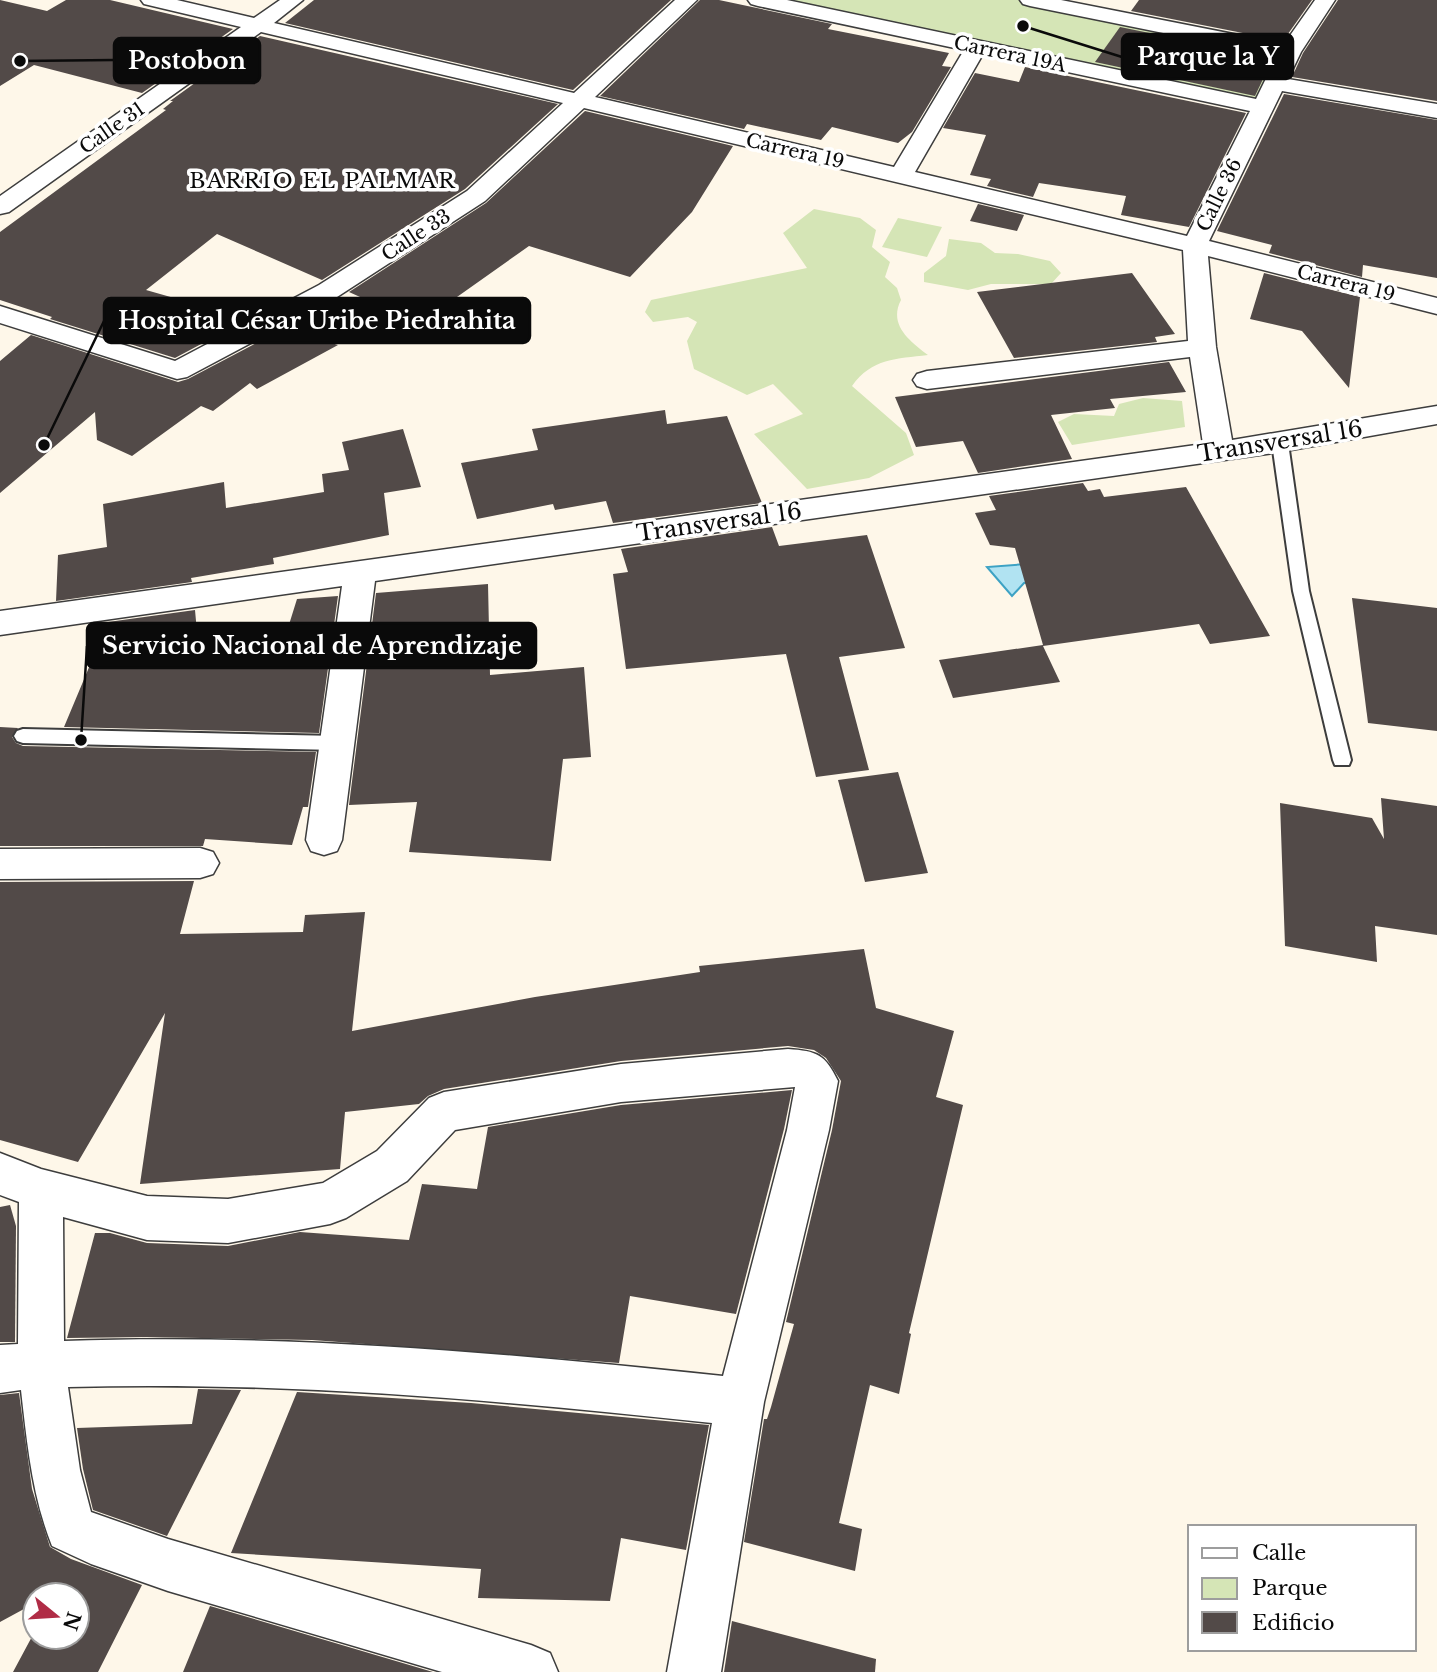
<svg xmlns="http://www.w3.org/2000/svg" width="1437" height="1672" viewBox="0 0 1437 1672" font-family="'Libre Baskerville',serif">
	<style>
		.green { fill: #d5e5b6 }
		.water { fill: #b1e3f2; stroke: #3da2c4; stroke-width: 2 }
		.building { fill: #524a48 }
		.lines { fill: none; stroke-linecap: round; stroke-linejoin: round }
		.lane-casing { stroke: #3d3d3d; stroke-width: 4 }
		.street-casing { stroke: #3d3d3d; stroke-width: 3 }
		.lane { fill: #fff; fill-rule: evenodd }
		.street { fill: #fff; fill-rule: evenodd }
		.labels { text-anchor: middle; dominant-baseline: central; stroke-width: 7; stroke-linejoin: round; paint-order: stroke }
		.far-street-label { font-size: 19px; fill: #0a0a0a; stroke: #fff }
		.far-neighbourhood-label { font-size: 21px; letter-spacing: 2px; fill: #0a0a0a; stroke: #fff }
		.street-label { font-size: 23px; fill: #0a0a0a; stroke: #fff }
		.leader { fill: none; stroke: #0a0a0a; stroke-width: 2.5 }
		.callout-dot { fill: #0a0a0a; stroke: #fff; stroke-width: 2.5 }
		.callout { fill: #0a0a0a; stroke: #0a0a0a; stroke-width: 2.5 }
		.callout-label { font-size: 24px; text-anchor: middle; font-weight: bold; fill: #fff }
	</style>
	<rect width="100%" height="100%" fill="#fef7e9"/>
	<g class="green">
		<path d="M767 0H1022L1285 52 1259 103Z"/>
		<path d="M814 209 860 218 876 230 872 247 890 262 885 277 897 288 901 300C888 325 910 341 928 355 896 359 872 358 852 386L906 433 914 455 869 478 807 489 754 434 803 414 773 384 747 395 694 369 687 341 697 322 688 317 653 322 645 312 651 300 807 268 783 233Z"/>
		<path d="M898 218 942 227 927 257 882 247Z"/>
		<path d="M949 239 981 243 995 253 1018 254 1050 261 1061 273 1051 284H991L968 290 924 282V273L946 256Z"/>
		<path d="M1143 398 1182 401 1185 427 1072 445 1058 422 1074 414 1114 416 1119 404Z"/>
	</g>
	<path class="water" d="M1040 563 1046 581 1024 583 1012 596 987 567Z"/>
	<g class="building">
		<path d="M0 0 47 11 66 0H110L233 29 142 93 34 65 0 86Z"/>
		<path d="M314 0H671L573 90 285 23Z"/>
		<path d="M700 0H719L832 24 828 29 949 53 942 66 951 67 912 132 898 143 832 127 821 140 747 124 744 129 600 96Z"/>
		<path d="M1139 0H1312L1283 41 1131 11Z"/>
		<path d="M1338 0H1437V101L1292 77 1303 53Z"/>
		<path d="M1120 27 1273 58 1255 96 1095 62Z"/>
		<path d="M260 36 558 104 465 189 322 280 217 234 146 290 248 319 175 358 50 319 52 317 0 300V232L166 110 163 109 173 101H170Z"/>
		<path d="M1025 67 1246 113 1189 227 1121 215 1126 196 1039 183 1033 197 987 186 991 179 970 175 986 135 943 128 975 73 1019 82Z"/>
		<path d="M1284 94 1437 120V278L1363 265 1362 277 1269 253 1272 245 1217 231Z"/>
		<path d="M585 111 733 146 692 212 630 277 529 246 440 309 433 305 411 320 349 292 486 203Z"/>
		<path d="M978 204 1024 215 1017 231 970 221Z"/>
		<path d="M1132 273 1175 334 1155 337 1157 342 1014 358 977 292Z"/>
		<path d="M1264 273 1360 297 1349 388 1302 331 1250 319Z"/>
		<path d="M283 329 338 345 257 389 250 383 213 411 201 406 132 456 97 440 95 412 0 493V361L31 335 178 382 188 379Z"/>
		<path d="M1169 362 1186 392 1110 399 1115 408 1051 415 1072 459 978 473 963 441 916 447 895 397Z"/>
		<path d="M665 410 667 424 727 416 762 503 613 523 606 501 555 510 553 504 477 519 461 463 538 450 532 429Z"/>
		<path d="M403 429 421 487 384 493 389 535 273 558 274 564 191 578 192 582 56 601 58 555 107 547 103 504 224 482 226 508 324 492 322 474 349 470 342 442Z"/>
		<path d="M1083 483 1088 491 1100 489 1104 497 1186 487 1270 636 1210 644 1199 624 1043 646 1060 682 953 698 939 660 1043 645 1015 548 990 545 975 513 996 510 989 496Z"/>
		<path d="M772 527 779 546 867 535 905 648 839 657 869 770 816 777 786 654 626 669 613 574 628 572 621 549Z"/>
		<path d="M488 584 490 675 584 667 591 757 563 759 551 861 409 852 417 802 349 805 376 593Z"/>
		<path d="M338 596 319 733 64 727 108 622 195 610 198 643 282 647 297 599Z"/>
		<path d="M1352 598 1437 608V731L1368 723Z"/>
		<path d="M0 727 18 728 12 737 16 743 23 746 316 752 308 807H303L292 845 205 839 203 846H0Z"/>
		<path d="M898 772 928 873 865 882 838 780Z"/>
		<path d="M1381 798 1437 806V935L1375 926 1377 962 1285 946 1280 803 1372 818 1384 839Z"/>
		<path d="M194 881 180 934 303 932 305 915 365 912 352 1031 535 997 700 972 699 966 864 949 876 1008 954 1031 936 1097 963 1105 909 1333 911 1334 899 1394 870 1385 839 1523 862 1529 855 1571 744 1542 764 1419H767L771 1407 794 1324 786 1322 832 1130 841 1081 826 1058 814 1050 788 1046 621 1061 444 1089 428 1096 419 1104 345 1112 340 1169 140 1184 165 1013 78 1162 0 1140V882Z"/>
		<path d="M792 1090 784 1129 736 1314 630 1296 619 1363 312 1340 147 1337 67 1338 95 1233H110L147 1243 228 1246 300 1232 409 1240 422 1184 477 1189 488 1127 621 1105Z"/>
		<path d="M10 1205 16 1226 15 1342H0V1207Z"/>
		<path d="M198 1389 241 1390 167 1536 93 1510 83 1469 77 1428 192 1424Z"/>
		<path d="M297 1392 471 1403 709 1425 686 1550 621 1538 610 1601 478 1598 481 1569 231 1553Z"/>
		<path d="M19 1393 32 1489 50 1547 71 1559 142 1585 98 1672H13L35 1631V1637H77V1595H54L56 1592 50 1595H35V1603L0 1622V1395Z"/>
		<path d="M210 1606 433 1672H183Z"/>
		<path d="M732 1621 876 1659 875 1672H724Z"/>
	</g>
	<g class="lines">
		<g class="lane-casing">
			<g id="lane">
				<path d="M1280 438 1288 443 1309 591 1351 760 1349 765H1335L1333 760 1293 591 1272 443Z"/>
				<path d="M23 729 338 736 344 738 347 743 344 748 338 750 23 743 17 741 14 736 17 731Z"/>
			</g>
		</g>
		<g class="street-casing">
			<g id="street">
				<path d="M141 0H177L254 18 280 0H303L274 23 574 93 675 0H697L595 97 894 167 964 50 758 6 751 4 748 0H787L1256 99 1277 56 1030 6 1023 4 1020 0H1061L1284 44 1315 0H1335L1301 52 1288 79 1437 104V118L1282 91 1209 241 1437 298V314L1208 256 1216 347 1232 440 1437 406V424L1280 452 375 581 342 840 337 851 324 855 311 851 306 840 342 586 0 635V611L1203 444 1190 357 927 389 917 386 913 380 917 374 927 371 1188 341 1183 250 584 108 485 201 337 297 187 377 177 379 0 323V306L175 361 319 285 467 191 563 103 261 32 9 212 0 214V196L241 27 144 4ZM983 54 1250 111 1187 236 915 172Z"/>
				<path d="M200 848 213 852 219 863 213 874 200 878 0 879V849Z"/>
				<path d="M788 1049C817 1051 825 1054 838 1081L829 1130 764 1402 721 1672H667L712 1423C498 1400 284 1381 68 1387L80 1470 91 1512 168 1539 531 1645 550 1653 558 1672H442L168 1591 91 1564 52 1546C32 1496 27 1443 21 1390L0 1393V1345L18 1344 19 1202 0 1195V1153L41 1169 147 1196 228 1199 323 1183 377 1151 429 1098 444 1092 621 1064ZM795 1087 787 1130 723 1376C504 1353 285 1333 64 1341L63 1217 147 1240 228 1243 330 1224 346 1218 407 1181 455 1130 621 1102Z"/>
			</g>
		</g>
		<use href="#lane" class="lane"/>
		<use href="#street" class="street"/>
	</g>
	<g class="labels">
		<g class="far-street-label">
			<text transform="translate(1010 54) rotate(12)">Carrera 19A</text>
			<text transform="translate(112 128) rotate(-35)">Calle 31</text>
			<text transform="translate(795 151) rotate(13)">Carrera 19</text>
			<text transform="translate(1219 195) rotate(-64)">Calle 36</text>
			<text transform="translate(416 235) rotate(-33)">Calle 33</text>
			<text transform="translate(1346 283) rotate(14)">Carrera 19</text>
		</g>
		<g class="far-neighbourhood-label">
			<text x="323" y="181">BARRIO EL PALMAR</text>
		</g>
		<g class="street-label">
			<text transform="translate(1280 441) rotate(-9)">Transversal 16</text>
			<text transform="translate(719 522) rotate(-8)">Transversal 16</text>
		</g>
	</g>
	<path class="leader" d="M1023 26L1122 57M20 61L114 60M44 445L104 321M81 740L87 646"/>
	<g class="callout-dot">
		<circle cx="1023" cy="26" r="7"/>
		<circle cx="20" cy="61" r="7"/>
		<circle cx="44" cy="445" r="7"/>
		<circle cx="81" cy="740" r="7"/>
	</g>
	<g class="callout">
		<rect x="1122" y="34" width="171" height="45" rx="7"/>
		<rect x="114" y="38" width="146" height="45" rx="7"/>
		<rect x="104" y="298" width="426" height="45" rx="7"/>
		<rect x="87" y="623" width="449" height="45" rx="7"/>
	</g>
	<g class="callout-label">
		<text x="1208" y="65">Parque la Y</text>
		<text x="187" y="69">Postobon</text>
		<text x="317" y="329">Hospital César Uribe Piedrahita</text>
		<text x="312" y="654">Servicio Nacional de Aprendizaje</text>
	</g>
	<rect x="1188" y="1525" width="228" height="126" fill="#ffffff" stroke="#9d9d9d" stroke-width="2"/>
	<rect x="1202" y="1548" width="35" height="10" fill="#ffffff" stroke="#9d9d9d" stroke-width="2"/>
	<text x="1252" y="1560" font-size="21" fill="#0a0a0a">Calle</text>
	<rect x="1202" y="1578" width="35" height="21" fill="#d5e5b6" stroke="#9d9d9d" stroke-width="2"/>
	<text x="1252" y="1595" font-size="21" fill="#0a0a0a">Parque</text>
	<rect x="1202" y="1612" width="35" height="21" fill="#524a48" stroke="#9d9d9d" stroke-width="2"/>
	<text x="1252" y="1630" font-size="21" fill="#0a0a0a">Edificio</text>
	<g transform="translate(56 1616) rotate(108)"><circle r="33" fill="#ffffff" stroke="#9d9d9d" stroke-width="2"/>
	<path d="M0-5L12 26L0 18L-12 26Z" fill="#b02c46"/>
	<text y="-10" font-size="19" font-weight="bold" text-anchor="middle" fill="#0a0a0a">N</text>
	</g>
</svg>
